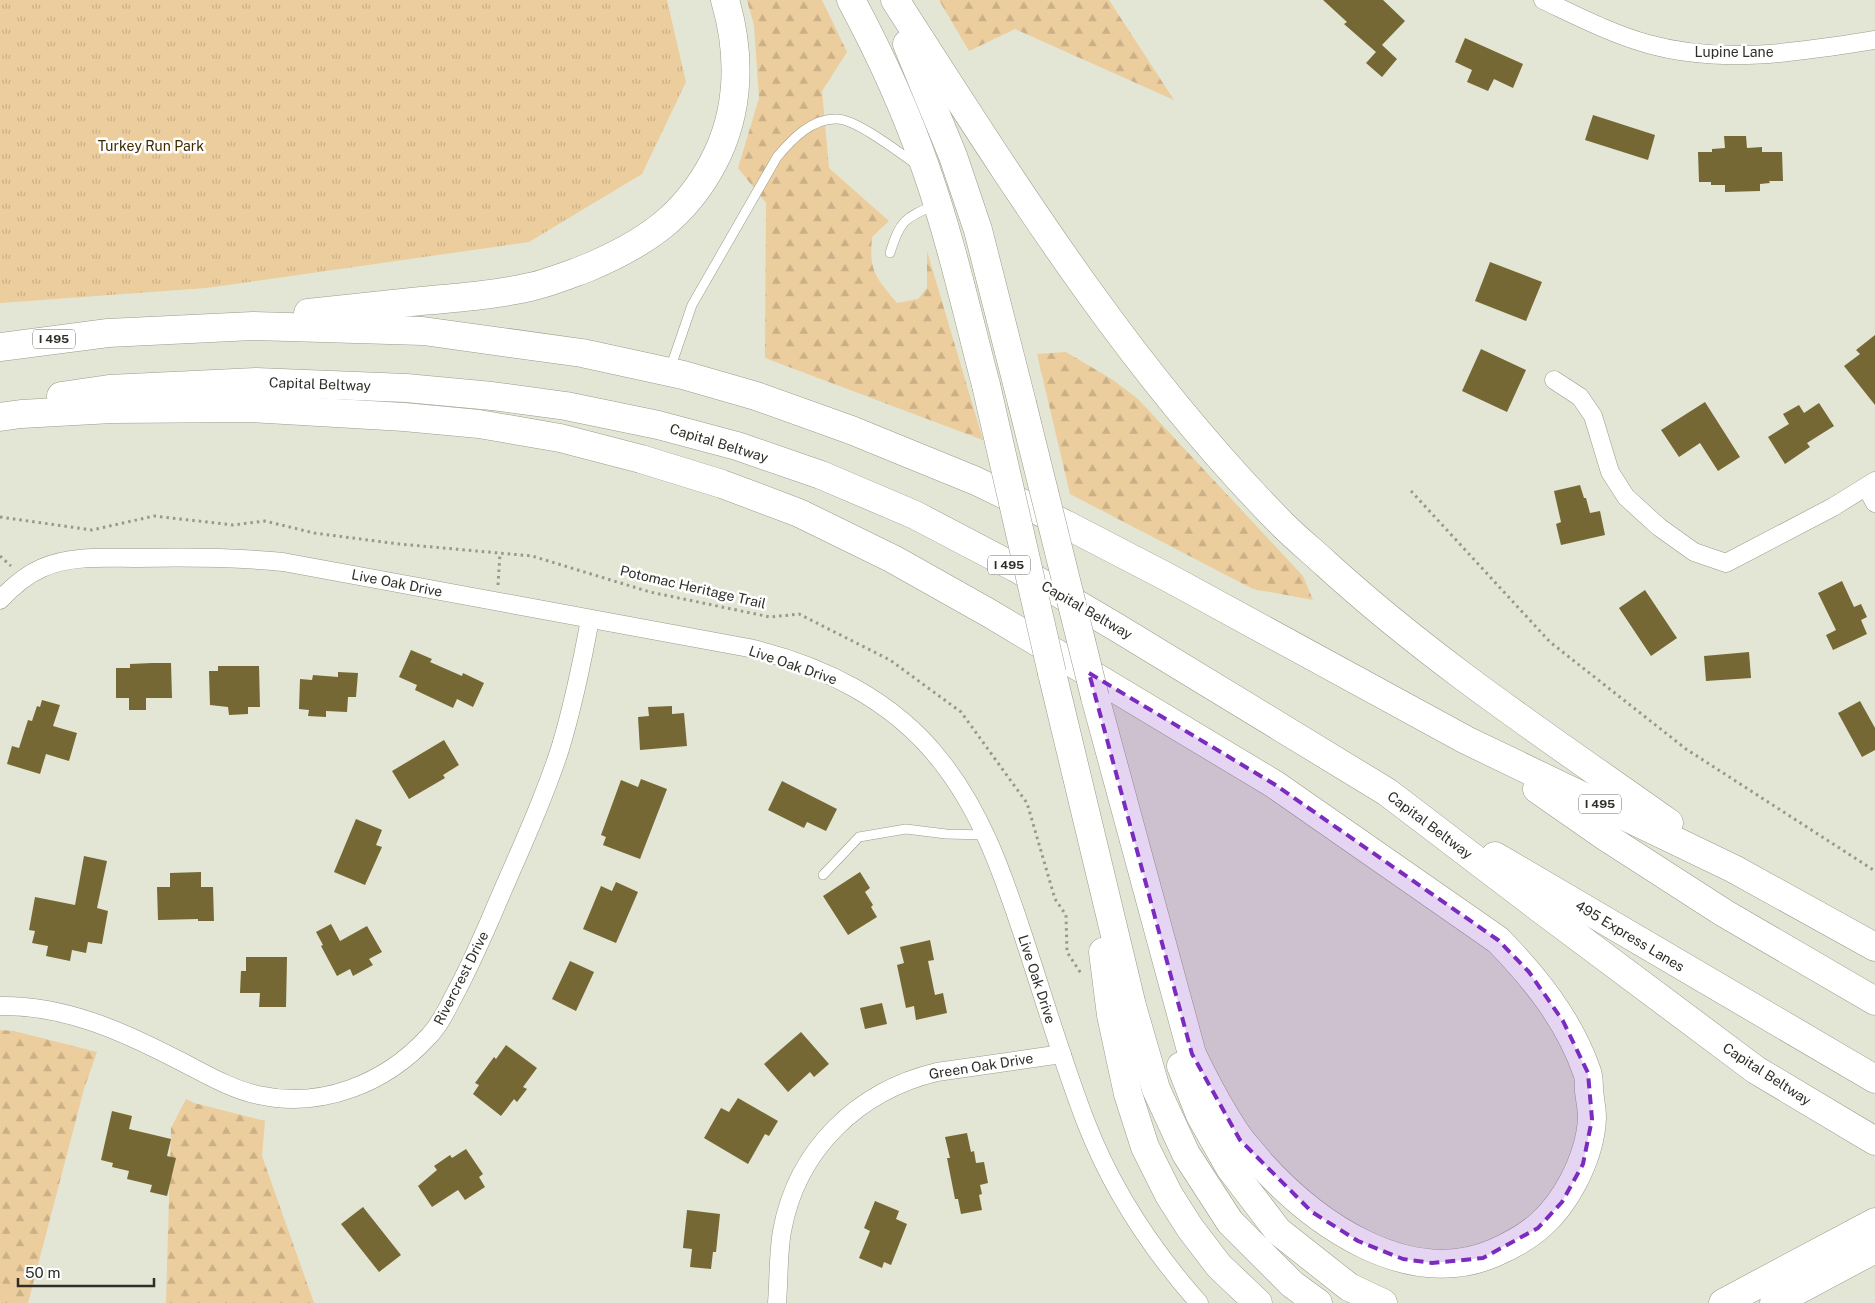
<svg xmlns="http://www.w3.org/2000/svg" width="1875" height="1303" viewBox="0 0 1875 1303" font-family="'Public Sans',sans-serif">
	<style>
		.forest { fill: url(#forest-firs) }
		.park { fill: url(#park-tufts) }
		.building { fill: #756834 }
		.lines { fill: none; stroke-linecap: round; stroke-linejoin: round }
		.service-casing { stroke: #999b8a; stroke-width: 10 }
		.minor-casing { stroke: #999b8a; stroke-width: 19 }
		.motorway-casing { stroke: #999b8a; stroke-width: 29 }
		.path { stroke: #97998b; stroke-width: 3; stroke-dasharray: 2.5 4; stroke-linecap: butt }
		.service { stroke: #fff; stroke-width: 9 }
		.minor { stroke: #fff; stroke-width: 18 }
		.motorway { stroke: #fff; stroke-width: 28 }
		.motorway-bridge-casing { stroke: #999b8a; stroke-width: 29; stroke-linecap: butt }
		.motorway-bridge { stroke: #fff; stroke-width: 28 }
		.marked { fill: #7b2cbf; fill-opacity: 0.2; stroke: #7b2cbf; stroke-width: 4; stroke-dasharray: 10 6; stroke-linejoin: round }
		.labels { text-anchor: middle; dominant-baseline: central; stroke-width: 5; stroke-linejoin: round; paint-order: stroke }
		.shield { fill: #fff; stroke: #6d6d68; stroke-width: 1 }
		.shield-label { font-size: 12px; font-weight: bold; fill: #2e2f28 }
		.street-label { font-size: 14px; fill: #2e2f28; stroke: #fff }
		.park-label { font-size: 14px; fill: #3e2900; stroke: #fff }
	</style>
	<defs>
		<pattern id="forest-firs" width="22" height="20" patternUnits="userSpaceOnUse" patternTransform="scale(1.25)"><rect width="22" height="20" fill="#eccd9d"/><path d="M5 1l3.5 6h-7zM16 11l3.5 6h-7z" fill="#cbb087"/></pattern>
		<pattern id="park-tufts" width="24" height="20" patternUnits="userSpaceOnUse" patternTransform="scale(1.25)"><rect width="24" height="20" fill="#eccd9d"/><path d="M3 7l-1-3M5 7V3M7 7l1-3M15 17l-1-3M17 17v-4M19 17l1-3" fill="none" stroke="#cbb087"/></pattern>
	</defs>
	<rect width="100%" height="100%" fill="#e3e6d4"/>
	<g class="forest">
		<path d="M747 0H822L847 52 822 91 829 168 889 221 872 237C869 272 875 276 897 303L918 299 927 288V251L983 440 765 358 766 203 738 168 759 98 754 25Z"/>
		<path d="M939 0H1109L1174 100 1015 29 969 51Z"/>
		<path d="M1066 352 1113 380 1138 399 1303 576 1313 600 1253 589 1070 494 1037 354Z"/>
		<path d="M0 1030 14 1031 97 1052 84 1089 28 1303H0Z"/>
		<path d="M186 1099 194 1103 265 1121 262 1156 314 1303H166L171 1128Z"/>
	</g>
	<path class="park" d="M0 0H667L686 82 642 174 529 242 206 288 0 303Z"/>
	<g class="building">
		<path d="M1323 0H1383L1405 21 1382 45 1397 59 1382 77 1366 63 1376 52 1344 24 1347 22Z"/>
		<path d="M1465 38 1523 64 1513 88 1494 79 1488 91 1467 82 1472 70 1455 62Z"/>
		<path d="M1593 115 1655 135 1648 160 1585 140Z"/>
		<path d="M1724 136H1746L1747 148 1762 147V152H1782L1783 181H1769L1770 183 1760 184V191L1725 192V185H1711V182H1699L1698 152H1712V149L1725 148Z"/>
		<path d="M1490 262 1542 282 1526 321 1475 301Z"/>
		<path d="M1875 335V405L1844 366 1860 354 1856 350Z"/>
		<path d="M1481 349 1526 370 1507 412 1462 391Z"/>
		<path d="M1705 402 1740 457 1718 471 1700 443 1679 457 1661 430Z"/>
		<path d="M1819 403 1834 426 1807 443 1810 447 1785 464 1768 437 1789 424 1783 414 1799 405 1804 413Z"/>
		<path d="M1580 485 1584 498H1586L1590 513 1600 511 1605 535 1561 545 1556 524 1561 522 1554 491Z"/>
		<path d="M1842 581 1854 607 1861 604 1867 617 1861 620 1867 634 1833 650 1826 635 1836 630 1818 593Z"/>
		<path d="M1645 590 1677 638 1651 656 1619 608Z"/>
		<path d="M411 650 432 659 430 662 462 676 463 673 484 683 473 707 457 699 453 708 415 690 417 685 399 677Z"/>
		<path d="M1749 652 1751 678 1706 681 1704 656Z"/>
		<path d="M152 663H171L172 698H146V710H129V698H116V668H130V664Z"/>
		<path d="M218 666H259L260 707H248V714L229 715 228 707 210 705 209 671H218Z"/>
		<path d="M338 672 358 673 356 697H348L347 712 326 711V717L308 716 309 710 299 709 300 679 312 680 313 675 338 677Z"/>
		<path d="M42 700 60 705 53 726 77 733 69 761 46 754 40 774 7 764 12 746 19 748 28 720 32 721 37 706 40 707Z"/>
		<path d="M1860 701 1875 728V750L1862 757 1838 713Z"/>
		<path d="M672 706V714L684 713 687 746 640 750 638 717 649 716 648 707Z"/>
		<path d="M444 740 459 765 443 775 445 778 409 799 392 771Z"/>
		<path d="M641 779 667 789 640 859 603 845 606 837 601 835 621 780 638 787Z"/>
		<path d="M782 781 837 809 826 831 807 822 804 828 768 810Z"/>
		<path d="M356 819 382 830 376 845 382 847 365 885 334 872Z"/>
		<path d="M84 856 107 861 97 908 108 911 102 944 88 942 86 953 72 950 70 961 46 956 48 946 32 943 35 931 29 930 35 897 75 905Z"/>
		<path d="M201 872V887H213L214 921H198V919L158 920 157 887H170V873Z"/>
		<path d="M860 872 870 888 865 892 873 905 871 907 877 917 848 935 823 896Z"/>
		<path d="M616 882 638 892 616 943 583 929 601 886 612 891Z"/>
		<path d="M331 924 340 941 367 926 382 952 369 959 373 965 353 976 350 969 337 976 321 946 323 945 316 932Z"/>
		<path d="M930 940 934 960 928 961 935 995 943 993 947 1013 916 1020 914 1006 906 1008 897 965 904 963 900 947Z"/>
		<path d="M246 957H287L286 1007H259L260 993H240L241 971H246Z"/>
		<path d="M570 961 594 972 576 1011 552 999Z"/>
		<path d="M882 1003 887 1024 865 1029 860 1008Z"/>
		<path d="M801 1032 829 1064 814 1077 810 1072 788 1092 764 1064Z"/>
		<path d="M506 1045 537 1068 523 1087 527 1089 517 1102 514 1099 501 1116 473 1094 479 1085 475 1083 494 1057 496 1059Z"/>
		<path d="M738 1098 778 1121 769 1136 765 1134 748 1164 704 1138 721 1108 729 1112Z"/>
		<path d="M112 1111 132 1116 129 1129 171 1139 167 1156 176 1158 167 1196 150 1192 152 1185 127 1179 129 1171 112 1167 113 1163 101 1160Z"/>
		<path d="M967 1133 971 1152 974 1151 976 1163 984 1162 988 1183 980 1185 982 1194 979 1195 982 1210 961 1214 958 1199H955L947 1158H950L945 1137Z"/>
		<path d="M466 1149 483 1174 479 1177 485 1187 465 1200 458 1190 432 1207 418 1186 437 1170 434 1166 450 1155 452 1158Z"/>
		<path d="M875 1201 899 1211 896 1219 907 1224 891 1265 884 1262 882 1268 859 1258 870 1231 864 1228Z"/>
		<path d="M363 1207 401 1255 379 1272 341 1224Z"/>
		<path d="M687 1210 720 1214 716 1252H713L711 1269 690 1267 692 1249 683 1248Z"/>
	</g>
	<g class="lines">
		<g class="service-casing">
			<g id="service">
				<path d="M890 253C900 221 904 218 935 205"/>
				<path d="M670 369 692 305 777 157C792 139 812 118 837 119 856 119 900 153 917 165"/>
				<path d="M823 875 859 837 906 829 946 834 986 835"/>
			</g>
		</g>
		<g class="minor-casing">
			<g id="minor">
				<path d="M1543 0C1577 16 1612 34 1648 44 1723 65 1800 52 1875 40"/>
				<path d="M1554 380 1580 397 1593 416 1610 472 1626 497 1659 527 1694 552 1726 563 1833 507 1875 481"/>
				<path d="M1866 487 1875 503"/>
				<path d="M0 600C12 587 26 575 42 568 71 555 106 558 137 558 186 557 234 557 283 562L749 648C822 665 893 700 940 760 980 810 1001 869 1021 929 1042 992 1061 1057 1085 1120 1111 1188 1151 1249 1199 1303"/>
				<path d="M0 1006C64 1005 122 1031 178 1060 204 1073 230 1089 258 1095 321 1109 385 1084 428 1037 440 1025 447 1009 455 994 468 970 479 945 490 920 514 863 541 807 560 749 573 706 582 663 590 619"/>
				<path d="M777 1303C779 1279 778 1254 782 1231 797 1149 858 1091 937 1072L1062 1054"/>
			</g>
		</g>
		<g class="motorway-casing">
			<g id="motorway">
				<path d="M851 0C880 54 906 111 926 169 951 240 967 313 986 385"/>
				<path d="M895 0C1013 183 1129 370 1283 525 1297 539 1312 551 1326 564 1432 661 1552 740 1669 823"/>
				<path d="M907 44 953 156 978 230 1022 403"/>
				<path d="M308 313C346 309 383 305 421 301 457 298 494 295 530 287 549 283 568 275 587 268 644 244 685 217 714 161 740 111 741 54 725 0"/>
				<path d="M0 347 108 333 253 326 423 331 582 353 683 375 756 396 851 430 976 481 1065 524 1169 578 1466 740 1734 869 1875 947"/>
				<path d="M61 396 109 389 256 382 406 388 492 396 566 406 658 425 737 446 821 475 915 515 1016 568 1116 627 1387 792 1538 907 1756 1070 1875 1141"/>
				<path d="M0 417 21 414 112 409 250 408 404 417 479 424 560 438 641 459 722 484 799 513 893 559 989 613 1274 784 1498 940C1535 978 1569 1020 1587 1072 1589 1077 1589 1085 1589 1091 1590 1100 1592 1109 1592 1118 1591 1140 1583 1163 1573 1182 1554 1218 1531 1237 1494 1253 1408 1290 1315 1224 1260 1163 1254 1155 1246 1147 1240 1139 1221 1112 1206 1083 1192 1054L1095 697"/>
				<path d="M1052 673 1132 1006 1156 1089 1186 1154 1230 1222 1292 1284 1318 1303"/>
				<path d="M1537 789 1606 837 1724 913 1875 1001"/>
				<path d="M1495 856 1875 1079"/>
				<path d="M1103 952 1111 1015 1128 1094 1145 1147 1169 1195 1190 1228 1219 1266 1258 1303"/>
				<path d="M1181 1066 1200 1115 1230 1168 1278 1231 1349 1287 1383 1303"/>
				<path d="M1723 1303 1875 1222"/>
				<path d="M1774 1303 1875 1249"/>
			</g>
		</g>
		<g class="path">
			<path d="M1411 491 1550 642 1686 749 1875 871"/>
			<path d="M0 517 92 530 154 516 233 525 265 521 314 533 399 544 532 556 650 592 770 617 799 614 890 660 961 712 1027 803 1055 899 1066 915 1067 952 1082 975"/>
			<path d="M0 556 11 566"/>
			<path d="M498 585 500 553"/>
		</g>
		<use href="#service" class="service"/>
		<use href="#minor" class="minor"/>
		<use href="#motorway" class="motorway"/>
		<g class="motorway-bridge-casing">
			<g id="motorway-bridge">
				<path d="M986 385 1052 673"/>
				<path d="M1022 403 1095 697"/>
			</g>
		</g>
		<use href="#motorway-bridge" class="motorway-bridge"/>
	</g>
	<path class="marked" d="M1089 673 1274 784 1498 940 1529 972 1563 1021 1588 1073 1592 1119 1583 1164 1562 1202 1538 1228 1483 1258 1432 1263 1403 1259 1358 1241 1312 1212 1240 1140 1192 1054Z"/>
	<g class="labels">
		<g class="shield">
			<rect x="33" y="329.5" width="42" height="19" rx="4"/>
			<rect x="988" y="555.5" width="42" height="19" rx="4"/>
			<rect x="1579" y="794.5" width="42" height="19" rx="4"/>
		</g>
		<g class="shield-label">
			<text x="54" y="339">I 495</text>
			<text x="1009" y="565">I 495</text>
			<text x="1600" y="804">I 495</text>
		</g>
		<g class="street-label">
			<text x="1734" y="52">Lupine Lane</text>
			<text transform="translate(320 384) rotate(2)">Capital Beltway</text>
			<text transform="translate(719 443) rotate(17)">Capital Beltway</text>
			<text transform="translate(397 583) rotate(11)">Live Oak Drive</text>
			<text transform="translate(693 587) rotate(13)">Potomac Heritage Trail</text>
			<text transform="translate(1087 610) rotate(30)">Capital Beltway</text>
			<text transform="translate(793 665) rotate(19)">Live Oak Drive</text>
			<text transform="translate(1430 825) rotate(37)">Capital Beltway</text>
			<text transform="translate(1630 936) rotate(31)">495 Express Lanes</text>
			<text transform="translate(461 978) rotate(-63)">Rivercrest Drive</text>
			<text transform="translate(1037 979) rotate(72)">Live Oak Drive</text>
			<text transform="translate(981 1066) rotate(-9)">Green Oak Drive</text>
			<text transform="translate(1767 1074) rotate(33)">Capital Beltway</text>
		</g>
		<g class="park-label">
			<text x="151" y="146">Turkey Run Park</text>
		</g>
	</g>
	<path d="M18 1278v8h136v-8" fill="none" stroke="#2e2f28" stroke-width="2.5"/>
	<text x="25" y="1278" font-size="15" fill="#2e2f28" stroke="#ffffff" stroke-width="4" paint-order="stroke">50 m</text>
</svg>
